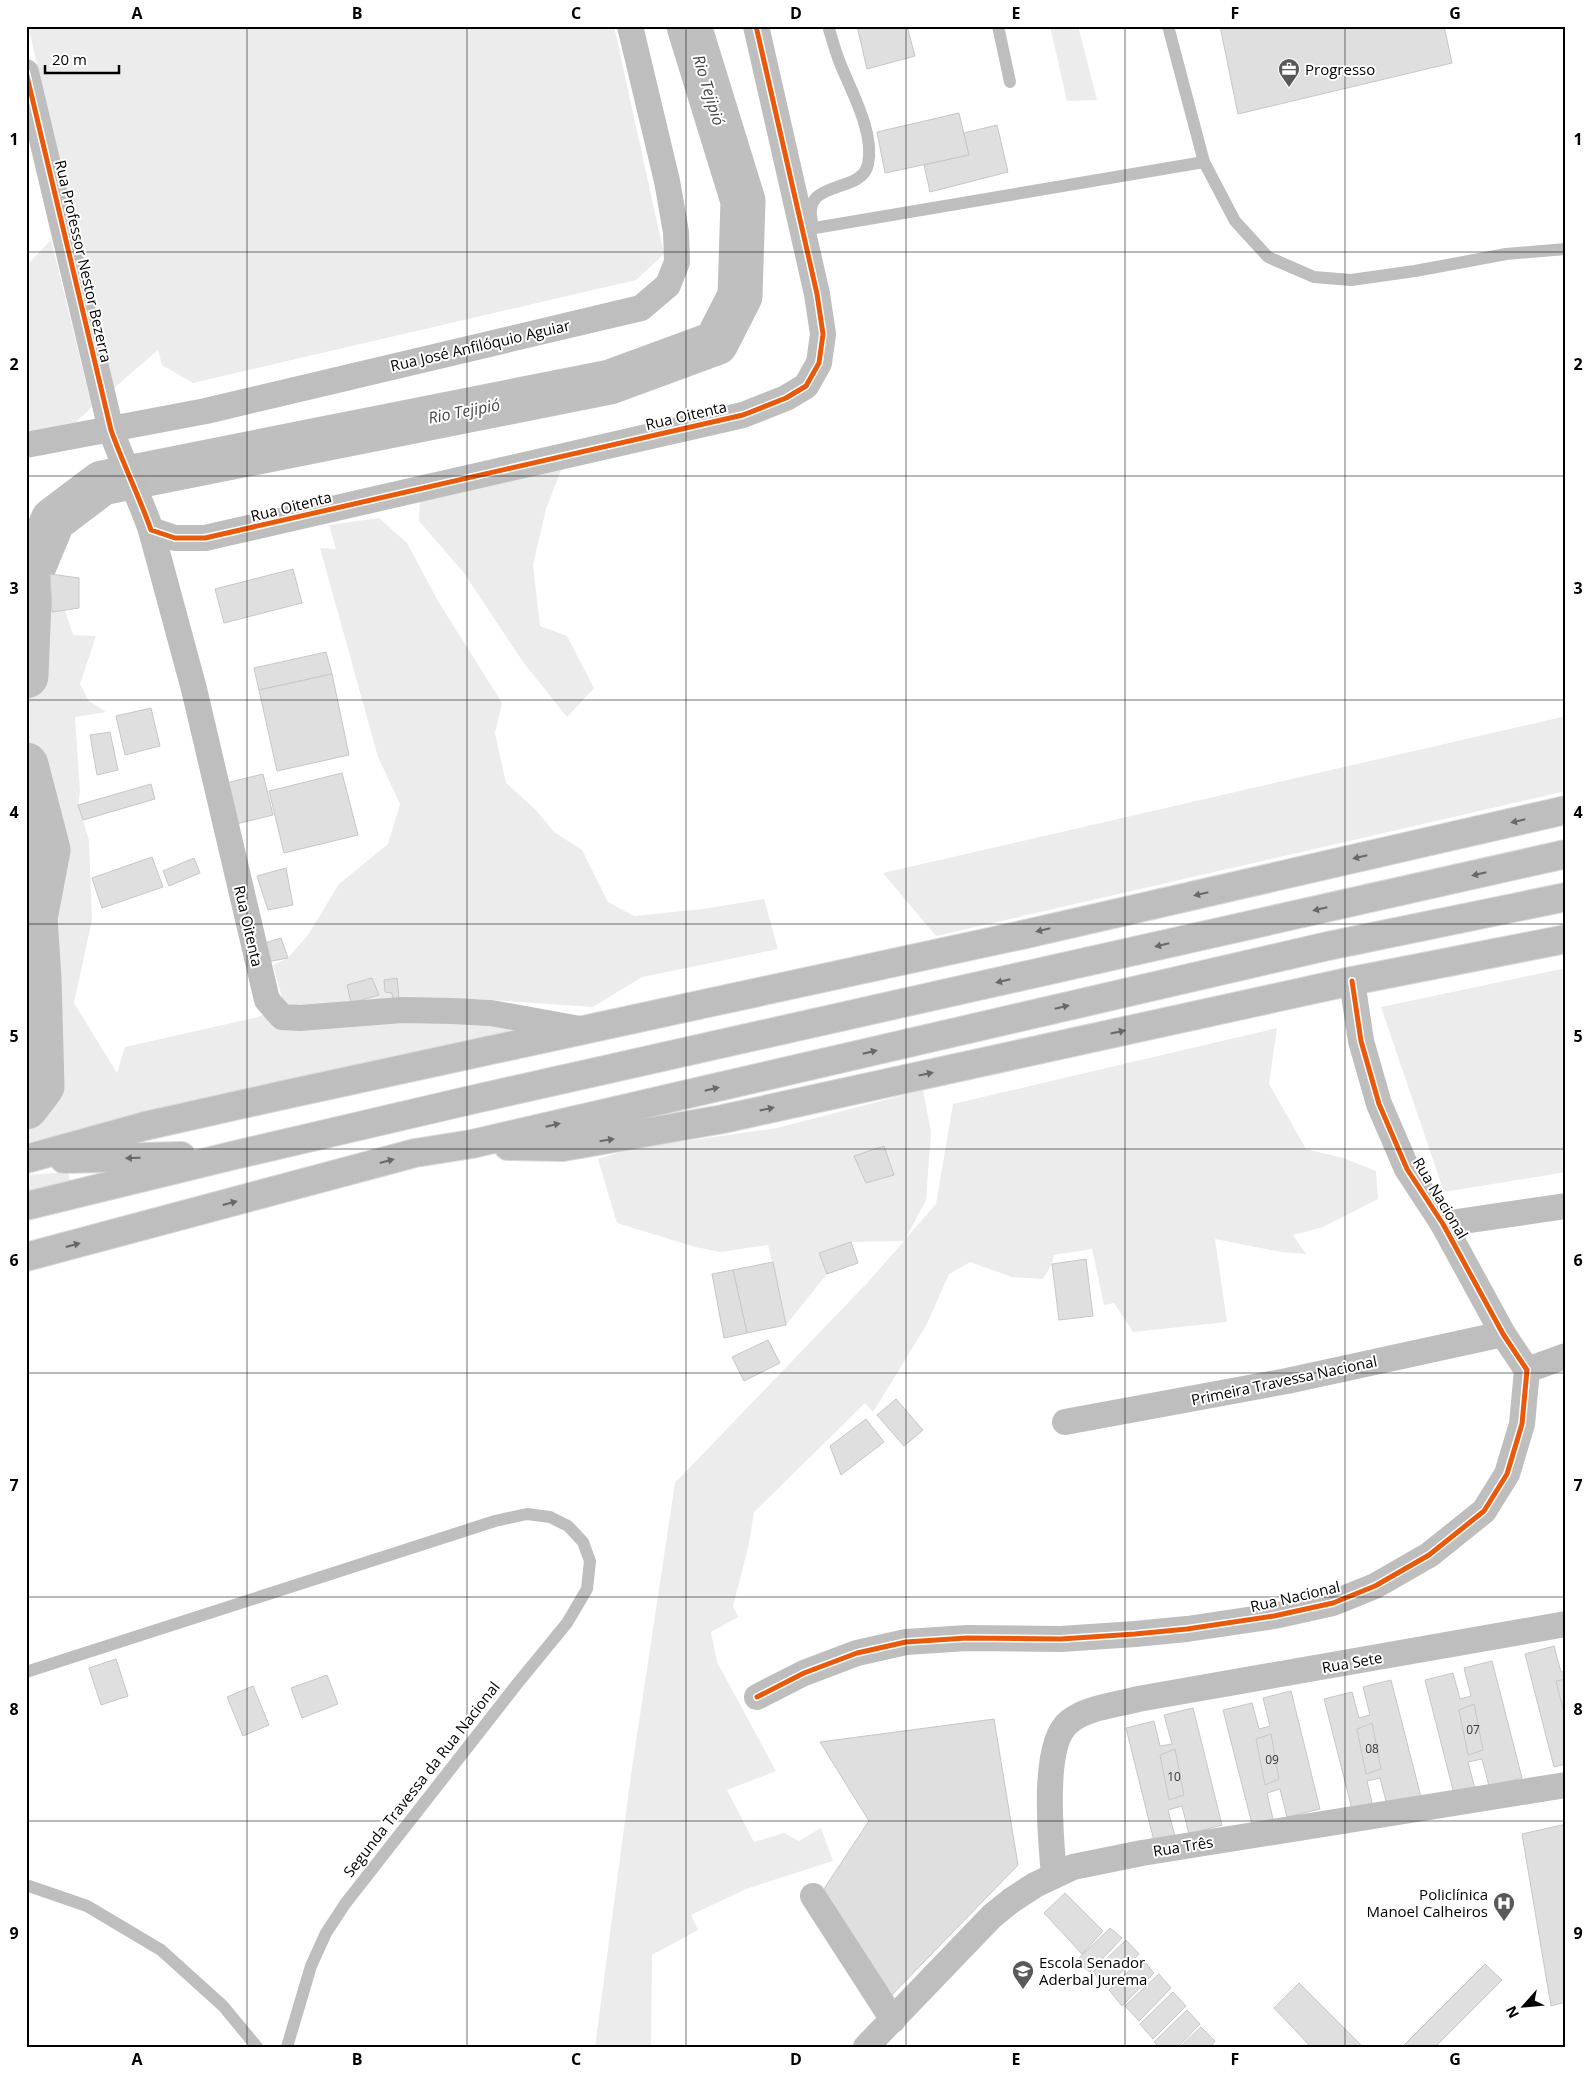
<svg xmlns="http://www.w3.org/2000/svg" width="1592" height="2073" viewBox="0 0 1592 2073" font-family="'Open Sans',sans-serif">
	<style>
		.green { fill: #ececec }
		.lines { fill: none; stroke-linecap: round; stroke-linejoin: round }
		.river { stroke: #bfbfbf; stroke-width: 45 }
		.building { fill: #dfdfdf; stroke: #c7c7c7 }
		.trunk-casing { stroke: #dbdbdb; stroke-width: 30 }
		.service { stroke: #bebebe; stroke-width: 12 }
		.minor { stroke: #bebebe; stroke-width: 26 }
		.trunk { stroke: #bebebe; stroke-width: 28 }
		.cycleway-casing { stroke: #fff; stroke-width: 8 }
		.cycleway { stroke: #e8590c; stroke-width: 5 }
		.oneway { fill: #686868 }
		.grid { fill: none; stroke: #000; stroke-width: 1; stroke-opacity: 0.55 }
		.labels { text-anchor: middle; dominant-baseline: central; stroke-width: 4; stroke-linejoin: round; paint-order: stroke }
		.number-label { font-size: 12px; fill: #383838 }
		.poi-label { font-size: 15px; fill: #000; stroke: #fff; text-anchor: start }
		.street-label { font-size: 15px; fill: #000; stroke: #fff }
		.water-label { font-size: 16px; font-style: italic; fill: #444; stroke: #fff }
		.neatline { fill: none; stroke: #000; stroke-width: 2 }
		.grid-label { font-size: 16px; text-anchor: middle; font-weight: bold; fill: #000 }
	</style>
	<rect width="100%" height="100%" fill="#fff"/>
	<g class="green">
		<path d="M28 26H614L664 254 636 280 193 383 162 365 158 350 114 388Z"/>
		<path d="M1050 26H1078L1097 100 1067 101Z"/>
		<path d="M51 240 92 407 76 422 26 434V266Z"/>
		<path d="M563 465 546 509 533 565 540 626 567 636 594 688 567 717 523 662 464 573 419 521 420 498Z"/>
		<path d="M379 518 407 543 438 601 502 703 495 733 506 783 535 809 554 832 582 850 608 902 634 916 703 909 764 899 778 949 642 977 593 1007 477 999 332 1010 284 1004 273 965 288 958 308 935 339 884 388 844 400 804 378 757 320 548 336 549 329 525Z"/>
		<path d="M50 574 52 611 65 610 73 635 96 636 80 684 89 701 106 712 75 717 80 791 78 805 89 840 92 920 74 1003 117 1073 125 1047 258 1017 271 1011 342 1021 536 1025 26 1143V575Z"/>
		<path d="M1566 716V791L936 936 883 873Z"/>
		<path d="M1566 968V1172L1444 1192 1381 1007Z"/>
		<path d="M1277 1028 1269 1084 1306 1149 1343 1158 1376 1171 1378 1199 1323 1227 1293 1235 1306 1254 1281 1252 1215 1239 1227 1322 1133 1332 1114 1303 1104 1305 1092 1249 1054 1255 1052 1264 1043 1279 1012 1277 970 1262 949 1274 926 1326 873 1412 865 1403 754 1512 749 1544 733 1606 738 1617 711 1632 717 1662 776 1771 727 1790 754 1842 784 1833 799 1841 821 1828 833 1861 746 1889 691 1915 698 1930 652 1955 651 2047H595L631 1775 675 1483 868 1282 904 1241 851 1242 820 1253 827 1274 786 1325 768 1245 720 1252 695 1247 617 1223 598 1159 631 1149 777 1128 923 1090 931 1132 926 1200 906 1238 936 1204 953 1104Z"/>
		<path d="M68 1172 71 1184 26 1194V1175Z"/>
	</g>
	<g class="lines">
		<g class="river">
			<path d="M26 676 30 575 53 520 102 483 610 382 716 343 740 296 743 201 689 26"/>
			<path d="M26 765 48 850 35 918 39 978 42 1086 26 1107"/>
		</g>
	</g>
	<g class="building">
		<path d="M857 26H907L915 56 867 69Z"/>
		<path d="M1220 26H1444L1452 63 1238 114Z"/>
		<path d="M959 113 969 155 885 173 877 132Z"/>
		<path d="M997 125 1008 172 930 192 924 165 969 155 964 133Z"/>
		<path d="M293 569 302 603 224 623 215 589Z"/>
		<path d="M50 574 79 578V608L52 612Z"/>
		<path d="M326 652 332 674 259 690 254 668Z"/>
		<path d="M332 674 349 755 277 771 259 690Z"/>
		<path d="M151 708 160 746 125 755 116 716Z"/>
		<path d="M110 732 118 770 97 775 90 735Z"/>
		<path d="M342 773 358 835 284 853 269 791Z"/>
		<path d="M263 774 273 815 236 824 226 783Z"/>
		<path d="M151 784 155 799 83 820 78 805Z"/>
		<path d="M152 857 163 887 102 908 92 878Z"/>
		<path d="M194 858 200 873 169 886 163 871Z"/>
		<path d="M286 868 293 905 268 910 257 876Z"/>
		<path d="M281 938 288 958 267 962 265 943Z"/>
		<path d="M372 978 379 995 351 1003 347 985Z"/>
		<path d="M397 978 399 999 393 1002 392 993 385 992 384 980Z"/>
		<path d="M884 1146 894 1175 866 1183 854 1156Z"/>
		<path d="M851 1242 858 1263 827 1274 819 1253Z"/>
		<path d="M1086 1259 1093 1316 1059 1320 1052 1264Z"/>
		<path d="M773 1262 786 1325 747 1333 733 1270Z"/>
		<path d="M733 1270 747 1333 724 1338 712 1274Z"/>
		<path d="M768 1340 780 1363 744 1381 732 1357Z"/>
		<path d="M896 1399 923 1430 904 1446 877 1415Z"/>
		<path d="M866 1419 884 1442 841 1475 830 1446Z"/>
		<path d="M1554 1646 1561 1672 1566 1671V1764L1554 1767 1525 1654Z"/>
		<path d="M116 1659 128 1696 101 1705 89 1668Z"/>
		<path d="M1492 1661 1522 1778 1489 1786 1482 1759 1468 1762 1475 1789 1454 1794 1425 1680 1453 1673 1460 1699 1471 1696 1464 1668Z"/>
		<path d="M327 1675 338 1704 302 1718 291 1688Z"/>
		<path d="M1566 1679V1721L1556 1681Z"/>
		<path d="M1391 1680 1421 1797 1387 1805 1380 1778 1367 1781 1373 1807 1353 1813 1324 1699 1352 1692 1359 1718 1370 1715 1363 1687Z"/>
		<path d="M253 1686 269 1725 243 1736 227 1697Z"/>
		<path d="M1291 1691 1320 1809 1287 1817 1280 1789 1267 1793 1273 1819 1252 1824 1223 1710 1252 1703 1259 1729 1270 1726 1263 1698Z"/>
		<path d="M1474 1704 1483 1750 1468 1755 1459 1710Z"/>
		<path d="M1193 1708 1222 1825 1189 1834 1182 1806 1168 1810 1175 1836 1154 1841 1126 1728 1154 1721 1160 1746 1172 1744 1164 1715Z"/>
		<path d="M994 1719 1018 1865 887 2000 820 1895 869 1821 820 1742Z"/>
		<path d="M1372 1723 1381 1769 1366 1774 1357 1729Z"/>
		<path d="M1271 1734 1279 1779 1265 1785 1256 1739Z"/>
		<path d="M1175 1749 1184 1795 1169 1800 1160 1755Z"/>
		<path d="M1566 1824V2002L1551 2006 1522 1834Z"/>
		<path d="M1065 1893 1103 1931 1082 1954 1044 1913Z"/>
		<path d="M1110 1928 1122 1938 1090 1972 1076 1961Z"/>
		<path d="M1126 1940 1139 1954 1106 1988 1093 1972Z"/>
		<path d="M1142 1958 1154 1973 1122 2006 1109 1990Z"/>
		<path d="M1485 1964 1502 1980 1435 2047H1402Z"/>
		<path d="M1159 1974 1171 1988 1139 2021 1125 2006Z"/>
		<path d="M1299 1983 1363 2047H1311L1274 2008Z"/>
		<path d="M1173 1992 1186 2006 1153 2039 1140 2024Z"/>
		<path d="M1187 2010 1200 2024 1178 2047H1159L1154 2042Z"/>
		<path d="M1201 2027 1215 2041 1210 2047H1180Z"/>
	</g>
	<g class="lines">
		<g class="trunk-casing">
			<g id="trunk">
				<path d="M508 1146 563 1147 723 1119 1352 981 1566 939"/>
				<path d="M26 1159 145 1126 279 1096 1026 934 1566 810"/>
				<path d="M64 1159 181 1156"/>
				<path d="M26 1206 235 1155 462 1102 1566 854"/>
				<path d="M26 1257 415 1153 472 1144 1328 946 1566 897"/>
			</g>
		</g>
		<g class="service">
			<path d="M998 26 1010 82"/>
			<path d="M1168 26 1204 162 1235 221 1268 257 1314 277 1351 280 1415 271 1506 254 1566 249"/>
			<path d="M812 222C801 178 862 195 868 164 875 133 851 91 840 63 835 51 832 38 828 26"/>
			<path d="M803 230 1204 162"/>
			<path d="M26 1672 495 1521 527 1514 550 1517 568 1526 583 1542 590 1561 587 1589 567 1623 517 1684 345 1904 326 1933 311 1966 287 2047"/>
			<path d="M26 1885 87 1906 161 1950 223 2006 257 2047"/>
		</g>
		<g class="minor">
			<path d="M26 72 111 430C123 464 139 496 151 530L175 538H205L743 415 786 398 806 386 819 363 823 334 817 294 756 26"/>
			<path d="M26 445 206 411 641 308 668 285 677 262 676 232 667 181 630 26"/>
			<path d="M151 530 194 689 267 1000 282 1017 300 1018 402 1010 452 1011 491 1013 585 1030"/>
			<path d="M1443 1224 1566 1206"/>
			<path d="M1527 1370 1566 1356"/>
			<path d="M1065 1422 1287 1381 1503 1334"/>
			<path d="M757 1697 804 1673 857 1653 906 1642 967 1638 1061 1639 1135 1634 1187 1629 1274 1616 1333 1603 1375 1586 1429 1555 1484 1511 1507 1474 1522 1424 1527 1370 1503 1334 1443 1224 1407 1169 1379 1104 1361 1041 1352 981"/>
			<path d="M1054 1875C1051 1842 1041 1744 1069 1722 1087 1707 1117 1705 1138 1699L1566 1624"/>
			<path d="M813 1896 893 2020"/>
			<path d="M866 2047 992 1916 1012 1900 1035 1885 1073 1867 1142 1853 1566 1785"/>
		</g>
		<use href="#trunk" class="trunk"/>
		<g class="cycleway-casing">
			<g id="cycleway">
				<path d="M26 72 111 430C123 464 139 496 151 530L175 538H205L743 415 786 398 806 386 819 363 823 334 817 294 756 26"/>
				<path d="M757 1697 804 1673 857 1653 906 1642 967 1638 1061 1639 1135 1634 1187 1629 1274 1616 1333 1603 1375 1586 1429 1555 1484 1511 1507 1474 1522 1424 1527 1370 1503 1334 1443 1224 1407 1169 1379 1104 1361 1041 1352 981"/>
			</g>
		</g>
		<use href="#cycleway" class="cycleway"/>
	</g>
	<defs><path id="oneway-solid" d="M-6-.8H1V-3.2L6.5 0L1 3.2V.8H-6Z" transform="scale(1.25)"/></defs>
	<g class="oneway">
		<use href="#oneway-solid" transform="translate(1518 821) rotate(167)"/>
		<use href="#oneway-solid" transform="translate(1360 857) rotate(167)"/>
		<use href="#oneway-solid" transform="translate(1479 874) rotate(167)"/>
		<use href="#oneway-solid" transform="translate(1201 894) rotate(167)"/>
		<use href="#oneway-solid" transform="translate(1320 909) rotate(167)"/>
		<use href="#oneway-solid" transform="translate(1043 930) rotate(167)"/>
		<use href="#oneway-solid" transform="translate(1162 945) rotate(167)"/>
		<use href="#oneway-solid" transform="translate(1003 981) rotate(167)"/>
		<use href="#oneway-solid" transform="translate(1062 1007) rotate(-13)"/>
		<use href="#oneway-solid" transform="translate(1118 1032) rotate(-12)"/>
		<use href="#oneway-solid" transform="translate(870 1052) rotate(-13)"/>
		<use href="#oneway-solid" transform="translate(926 1074) rotate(-12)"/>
		<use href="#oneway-solid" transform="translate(712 1089) rotate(-13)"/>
		<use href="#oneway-solid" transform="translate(767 1109) rotate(-12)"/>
		<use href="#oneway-solid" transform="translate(553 1125) rotate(-13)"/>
		<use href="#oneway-solid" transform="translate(607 1140) rotate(-9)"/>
		<use href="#oneway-solid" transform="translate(133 1158) rotate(178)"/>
		<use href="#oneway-solid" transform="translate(387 1161) rotate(-15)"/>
		<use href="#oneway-solid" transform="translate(230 1203) rotate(-15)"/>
		<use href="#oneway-solid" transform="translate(73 1245) rotate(-15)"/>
	</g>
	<path class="grid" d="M247 26V2047M467 26V2047M686 26V2047M906 26V2047M1125 26V2047M1345 26V2047M26 252H1566M26 476H1566M26 700H1566M26 924H1566M26 1149H1566M26 1373H1566M26 1597H1566M26 1821H1566"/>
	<defs>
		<g id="office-pin" transform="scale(1.125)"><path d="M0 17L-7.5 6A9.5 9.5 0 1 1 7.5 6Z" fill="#595959" stroke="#fff"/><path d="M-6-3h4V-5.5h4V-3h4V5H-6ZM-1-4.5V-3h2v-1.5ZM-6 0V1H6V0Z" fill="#fff"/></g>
		<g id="hospital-pin" transform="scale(1.125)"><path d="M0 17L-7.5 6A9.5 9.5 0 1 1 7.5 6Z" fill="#595959" stroke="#fff"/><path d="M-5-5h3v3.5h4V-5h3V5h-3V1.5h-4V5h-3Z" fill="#fff"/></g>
		<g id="school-pin" transform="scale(1.125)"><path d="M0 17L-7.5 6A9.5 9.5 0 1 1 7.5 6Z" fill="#595959" stroke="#fff"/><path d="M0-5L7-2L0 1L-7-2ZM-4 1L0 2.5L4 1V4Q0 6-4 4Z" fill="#fff"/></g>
	</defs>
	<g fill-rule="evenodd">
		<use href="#office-pin" x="1289" y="69"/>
		<use href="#hospital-pin" x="1504" y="1903"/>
		<use href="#school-pin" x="1023" y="1971"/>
	</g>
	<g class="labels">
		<g class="number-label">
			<text x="1473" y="1729">07</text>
			<text x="1372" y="1748">08</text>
			<text x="1272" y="1759">09</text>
			<text x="1174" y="1776">10</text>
		</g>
		<g class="poi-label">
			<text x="1305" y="69">Progresso</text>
			<text x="1488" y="1894" text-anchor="end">Policlínica<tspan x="1488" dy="17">Manoel Calheiros</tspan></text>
			<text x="1039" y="1962">Escola Senador<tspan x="1039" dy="17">Aderbal Jurema</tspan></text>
		</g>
		<g class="street-label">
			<text transform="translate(84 261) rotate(77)">Rua Professor Nestor Bezerra</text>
			<text transform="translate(480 345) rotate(-13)">Rua José Anfilóquio Aguiar</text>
			<text transform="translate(686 415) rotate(-13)">Rua Oitenta</text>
			<text transform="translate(291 506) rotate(-14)">Rua Oitenta</text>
			<text transform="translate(249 926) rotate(77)">Rua Oitenta</text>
			<text transform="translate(1441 1198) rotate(59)">Rua Nacional</text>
			<text transform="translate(1284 1380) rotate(-12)">Primeira Travessa Nacional</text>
			<text transform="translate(1295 1596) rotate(-13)">Rua Nacional</text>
			<text transform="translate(1352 1662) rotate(-10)">Rua Sete</text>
			<text transform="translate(421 1779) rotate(-52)">Segunda Travessa da Rua Nacional</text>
			<text transform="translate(1183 1846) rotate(-9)">Rua Três</text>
		</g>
		<g class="water-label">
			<text transform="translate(709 90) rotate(73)">Rio Tejipió</text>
			<text transform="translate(464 411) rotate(-11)">Rio Tejipió</text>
		</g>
	</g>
	<rect width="1592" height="2073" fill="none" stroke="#ffffff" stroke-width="55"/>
	<g transform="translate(1524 2006) rotate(243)" stroke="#ffffff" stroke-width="4" paint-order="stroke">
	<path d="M0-4L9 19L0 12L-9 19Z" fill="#000000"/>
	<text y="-8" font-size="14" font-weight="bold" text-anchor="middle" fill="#000000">N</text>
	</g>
	<path d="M45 65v8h74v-8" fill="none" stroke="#000000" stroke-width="2.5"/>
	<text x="52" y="65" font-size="15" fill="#000000" stroke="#ffffff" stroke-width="4" paint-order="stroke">20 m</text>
	<rect x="28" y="28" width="1536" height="2018" class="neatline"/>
	<g class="grid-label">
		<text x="137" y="19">A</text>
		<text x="357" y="19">B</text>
		<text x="576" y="19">C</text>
		<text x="796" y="19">D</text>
		<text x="1016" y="19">E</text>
		<text x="1235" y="19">F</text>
		<text x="1455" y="19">G</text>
		<text x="14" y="145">1</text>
		<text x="1578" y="145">1</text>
		<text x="14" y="370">2</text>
		<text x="1578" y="370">2</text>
		<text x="14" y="594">3</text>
		<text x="1578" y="594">3</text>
		<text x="14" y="818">4</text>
		<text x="1578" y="818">4</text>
		<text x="14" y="1042">5</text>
		<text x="1578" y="1042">5</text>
		<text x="14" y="1266">6</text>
		<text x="1578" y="1266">6</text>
		<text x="14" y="1491">7</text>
		<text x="1578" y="1491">7</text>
		<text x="14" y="1715">8</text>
		<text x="1578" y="1715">8</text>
		<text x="14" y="1939">9</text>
		<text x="1578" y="1939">9</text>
		<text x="137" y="2065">A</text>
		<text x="357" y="2065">B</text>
		<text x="576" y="2065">C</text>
		<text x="796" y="2065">D</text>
		<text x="1016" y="2065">E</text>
		<text x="1235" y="2065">F</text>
		<text x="1455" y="2065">G</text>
	</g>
</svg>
